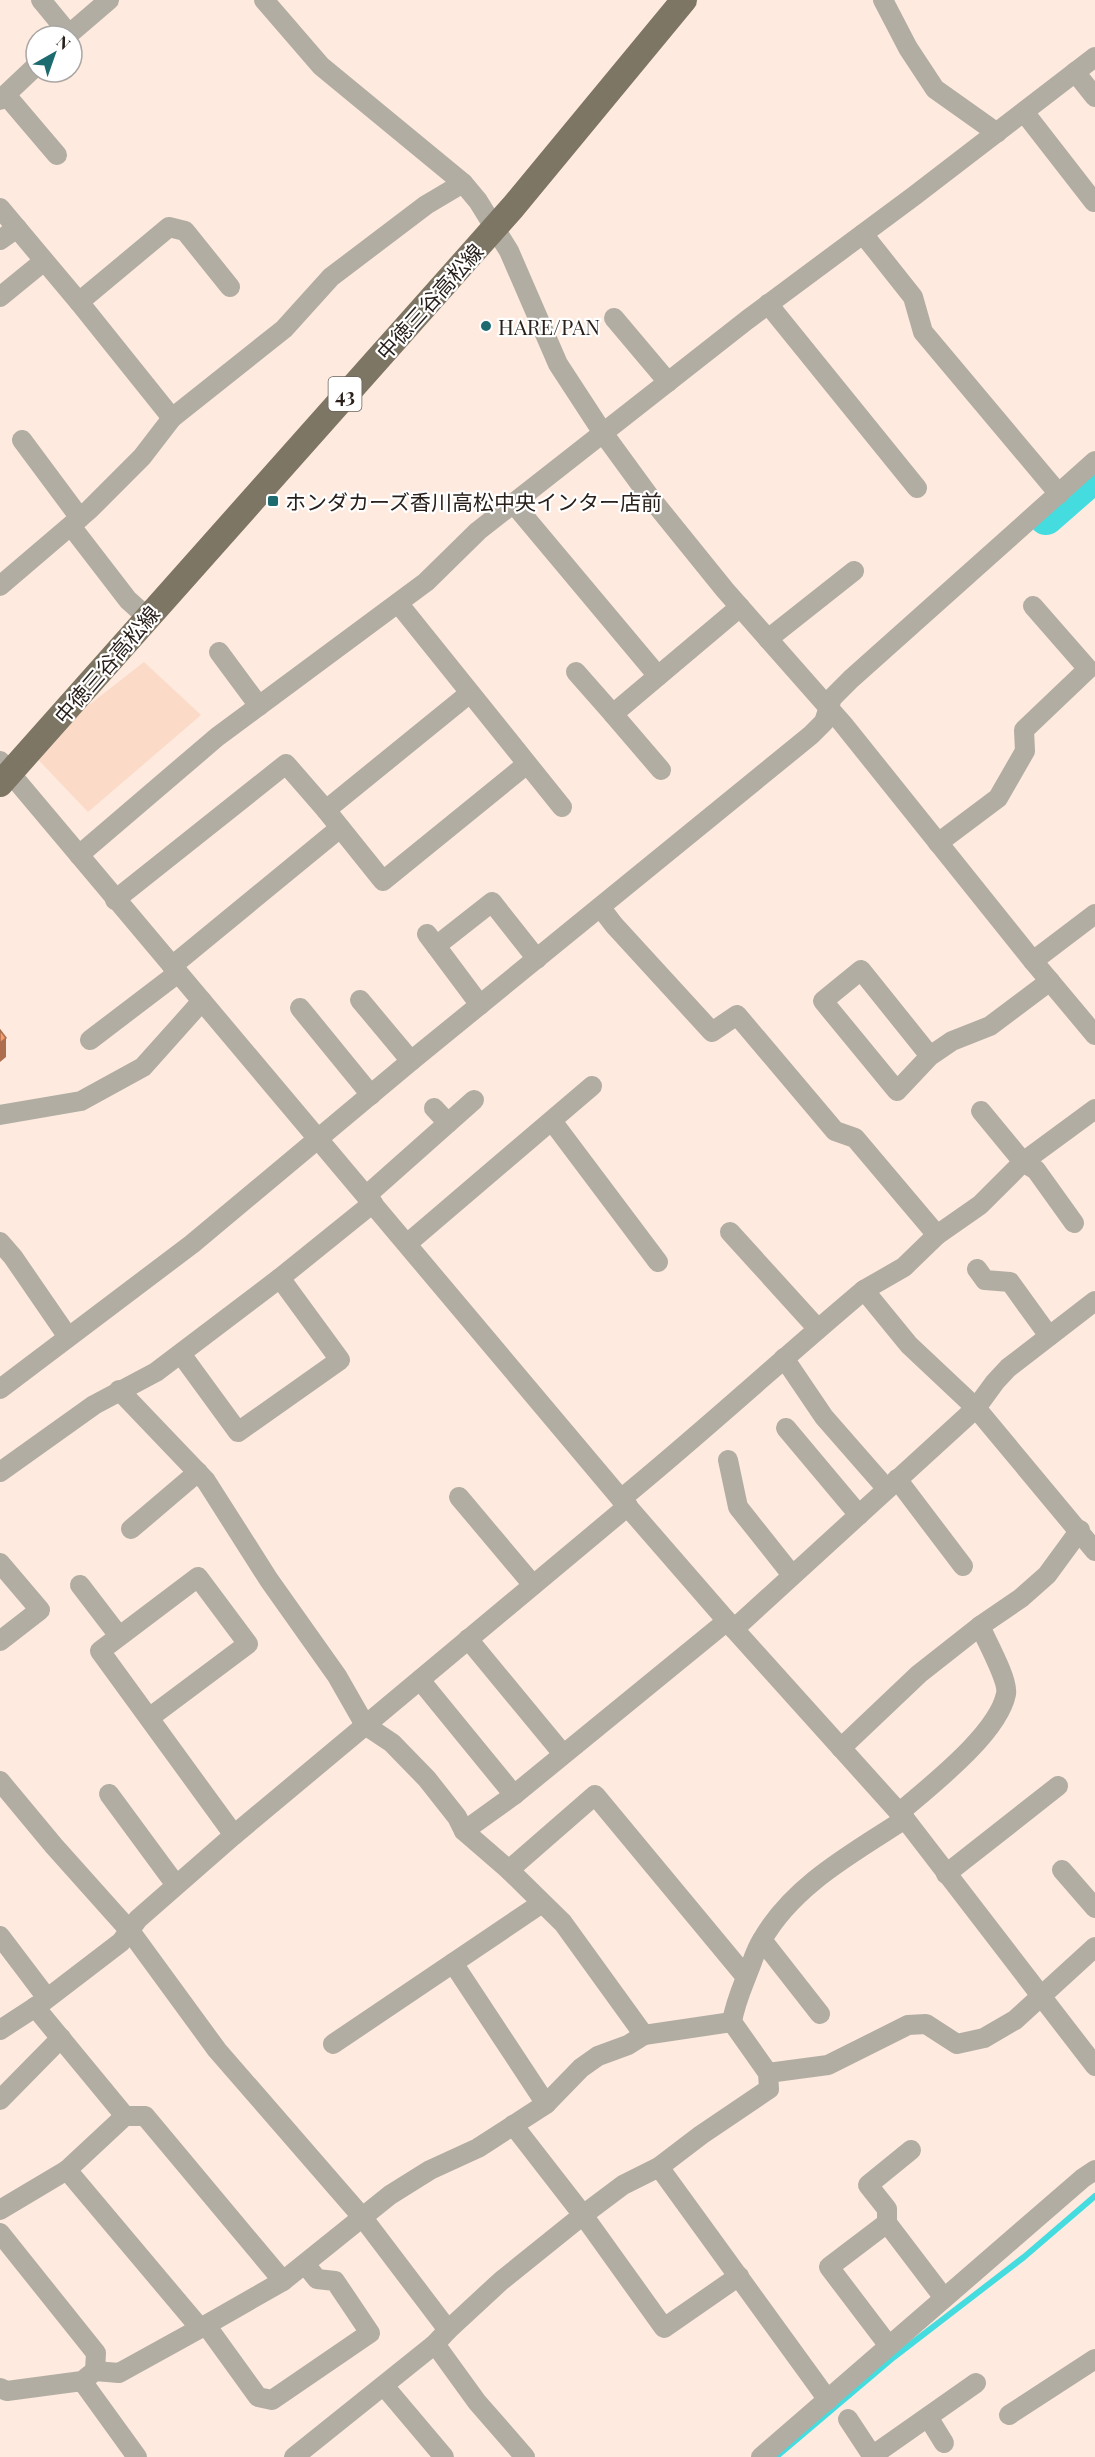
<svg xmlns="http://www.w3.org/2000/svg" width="1095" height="2457" viewBox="0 0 1095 2457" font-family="'Playfair Display','Noto Sans JP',serif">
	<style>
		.built { fill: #fbdbc8 }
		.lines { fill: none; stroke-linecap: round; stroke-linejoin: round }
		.stream { stroke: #45dce0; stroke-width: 6 }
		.river { stroke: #45dce0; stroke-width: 36 }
		.minor { stroke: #b1ada2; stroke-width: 20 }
		.major { stroke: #7e7664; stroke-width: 26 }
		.shaded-wall { fill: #ac6e4c }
		.building { fill: #f69d6d; stroke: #ac6e4c; stroke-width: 1.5 }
		.poi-dot { fill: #1d6a6f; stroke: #fff; stroke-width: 2 }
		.labels { text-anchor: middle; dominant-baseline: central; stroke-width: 4.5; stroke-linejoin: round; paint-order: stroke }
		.shield { fill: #fff; stroke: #69635f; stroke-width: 1.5 }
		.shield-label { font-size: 20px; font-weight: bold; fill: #29201b }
		.street-label { font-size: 21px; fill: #29201b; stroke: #fff }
		.poi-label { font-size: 21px; fill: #29201b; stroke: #fff; text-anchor: start }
	</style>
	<rect width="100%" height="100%" fill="#feeade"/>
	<path class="built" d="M144 662 201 715 88 812 30 751Z"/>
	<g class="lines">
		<path class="stream" d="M776 2457 894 2357 1024 2257 1095 2196"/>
		<path class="river" d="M1046 517 1095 474"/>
		<g class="minor">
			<path d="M41 0 69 34"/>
			<path d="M264 0 321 66 463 183 478 201 509 251 558 364 603 433 649 496 725 590 843 724 1033 961 1095 1035"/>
			<path d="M883 0 908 48 935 89 997 133"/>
			<path d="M67 36 109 0"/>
			<path d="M1075 72 1095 97"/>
			<path d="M6 95 57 155"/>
			<path d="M0 100 36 66"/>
			<path d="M1024 112 1094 202"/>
			<path d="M0 208 79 302 172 418"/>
			<path d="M863 234 913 297 923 332 1059 494"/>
			<path d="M0 240 17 228"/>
			<path d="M0 297 44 261"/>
			<path d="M79 302 169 227 185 231 230 287"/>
			<path d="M768 304 917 488"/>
			<path d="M614 318 668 382"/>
			<path d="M22 440 80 518"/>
			<path d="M513 503 658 676"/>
			<path d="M71 526 128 600 148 618"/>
			<path d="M0 586 89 510 142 457 172 418 284 329 331 277 426 205 463 183"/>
			<path d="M398 603 562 807"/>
			<path d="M768 639 854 571"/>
			<path d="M219 652 259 706"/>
			<path d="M576 672 613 714"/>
			<path d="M470 693 326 810 383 881 527 764"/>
			<path d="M0 761 621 1499 734 1629 905 1819 1095 2066"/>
			<path d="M661 770 613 714 740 607"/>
			<path d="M938 843 998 798 1025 751 1024 730 1088 669 1033 606"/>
			<path d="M79 855 217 737 426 582 478 531 747 320 914 196 1095 57"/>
			<path d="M115 900 286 764 326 810"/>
			<path d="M601 908 614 925 712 1032 737 1015 835 1131 855 1138 937 1235"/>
			<path d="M427 934 480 1005"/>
			<path d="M436 946 492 902 537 959"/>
			<path d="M1033 961 1095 914"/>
			<path d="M172 966 340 828"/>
			<path d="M360 1000 411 1061"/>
			<path d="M300 1008 371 1095"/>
			<path d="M90 1040 178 973"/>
			<path d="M930 1056 861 970 823 1001 897 1091 930 1056 952 1041 990 1026 1050 981"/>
			<path d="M434 1108 448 1123"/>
			<path d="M981 1111 1023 1162 1036 1170 1074 1223"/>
			<path d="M0 1115 81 1101 143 1067 202 1001"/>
			<path d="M552 1121 658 1262"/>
			<path d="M367 1195 474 1100"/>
			<path d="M730 1232 818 1329"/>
			<path d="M0 1242 13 1257 68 1337"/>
			<path d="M408 1243 592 1086"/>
			<path d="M977 1269 985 1280 1010 1282 1049 1336"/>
			<path d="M864 1290 904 1267 937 1235 980 1205 1023 1162 1095 1109"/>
			<path d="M181 1354 238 1432 340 1360 280 1278"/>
			<path d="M784 1358 824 1417 887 1489"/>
			<path d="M0 1389 192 1244 411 1061 811 735 824 722 832 698 851 679 1095 461"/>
			<path d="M119 1390 206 1481 269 1580 337 1676 365 1725 392 1743 427 1779 457 1817 464 1831 509 1870 563 1923 644 2035 732 2022"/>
			<path d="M786 1428 859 1515"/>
			<path d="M728 1460 738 1507 792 1575"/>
			<path d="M0 1472 94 1405 156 1372 280 1278 373 1203"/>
			<path d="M897 1479 963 1566"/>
			<path d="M459 1497 533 1585"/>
			<path d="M621 1499C704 1431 782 1359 864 1290L909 1345 976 1408 1095 1551"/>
			<path d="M131 1529 198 1472"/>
			<path d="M0 1563 40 1610 0 1641"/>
			<path d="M80 1585 119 1636"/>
			<path d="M734 1629 976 1408 995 1382 1008 1368 1095 1301"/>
			<path d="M468 1639 563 1754"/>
			<path d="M420 1680 514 1795"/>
			<path d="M149 1718 248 1644 198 1577 100 1651 234 1835"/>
			<path d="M841 1748 919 1674 980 1626 1021 1598 1047 1575 1080 1530"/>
			<path d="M0 1781 54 1846 130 1931 217 2050 363 2218 448 2330"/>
			<path d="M109 1794 176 1885"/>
			<path d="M899 1813C930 1786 998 1734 1006 1694 1009 1681 986 1640 980 1626"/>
			<path d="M464 1831 514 1795 727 1621"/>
			<path d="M509 1870 595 1795 746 1977"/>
			<path d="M1062 1870 1095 1908"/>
			<path d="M946 1874 1058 1786"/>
			<path d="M0 1936 47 1998"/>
			<path d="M762 1940 820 2014"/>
			<path d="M453 1963 546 2104"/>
			<path d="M35 2007 125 2116H145L283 2281 390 2195 430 2170 478 2148 546 2104 581 2068 598 2056 628 2045 644 2035"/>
			<path d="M0 2030 40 2004 121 1942 138 1919 234 1835 628 1506"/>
			<path d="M333 2044 542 1903"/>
			<path d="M768 2073 828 2065 908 2025 926 2024 957 2044 984 2038 1015 2020 1095 1947"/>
			<path d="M0 2100 61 2038"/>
			<path d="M513 2125 583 2215 664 2328 739 2276"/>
			<path d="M659 2167 828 2400"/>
			<path d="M67 2170 200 2328"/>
			<path d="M0 2210 67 2170 125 2116"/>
			<path d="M887 2223V2209L868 2185 911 2150"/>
			<path d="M0 2233 96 2353 95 2371"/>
			<path d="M283 2281 206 2325 258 2397 272 2400 370 2333 335 2281 317 2279 305 2264"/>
			<path d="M435 2344 477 2402 525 2457"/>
			<path d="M889 2346 829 2267 887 2223 944 2298"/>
			<path d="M86 2378 95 2371 119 2373 206 2325"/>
			<path d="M384 2386 444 2457"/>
			<path d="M0 2388 7 2391 82 2381 137 2457"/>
			<path d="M1009 2415 1095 2359"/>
			<path d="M928 2417 944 2443"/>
			<path d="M848 2419 873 2457"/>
			<path d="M872 2456 976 2383"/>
			<path d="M294 2457 435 2344 448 2330 501 2281 583 2215 623 2185 659 2167 701 2135 769 2089 768 2073 732 2022C735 2003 742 1988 749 1970 753 1960 756 1949 762 1940 793 1885 853 1853 905 1819"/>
			<path d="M761 2457 1083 2178 1095 2170"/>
		</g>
		<path class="major" d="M0 784 513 207 684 0"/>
	</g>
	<path class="shaded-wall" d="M6 1038V1057L0 1062V1043Z"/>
	<path class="building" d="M0 1030 6 1038 0 1043Z"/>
	<g class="poi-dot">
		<circle cx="486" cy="326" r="6"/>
		<rect x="267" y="495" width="12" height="12" rx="3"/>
	</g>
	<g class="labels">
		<rect class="shield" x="328.5" y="377" width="33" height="34" rx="4.5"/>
		<g class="shield-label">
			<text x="345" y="394">43</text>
		</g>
		<g class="street-label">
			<text transform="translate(429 301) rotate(-48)">中徳三谷高松線</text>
			<text transform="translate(106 664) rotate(-49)">中徳三谷高松線</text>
		</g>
		<g class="poi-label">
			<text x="498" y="326">HARE/PAN</text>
			<text x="285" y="501">ホンダカーズ香川高松中央インター店前</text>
		</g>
	</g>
	<g transform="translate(54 54) rotate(40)"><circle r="28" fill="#ffffff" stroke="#a9a6a4" stroke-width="1.5"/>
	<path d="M0-4.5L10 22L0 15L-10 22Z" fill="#1d6a6f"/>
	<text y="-9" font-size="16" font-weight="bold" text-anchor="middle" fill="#29201b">N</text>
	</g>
</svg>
